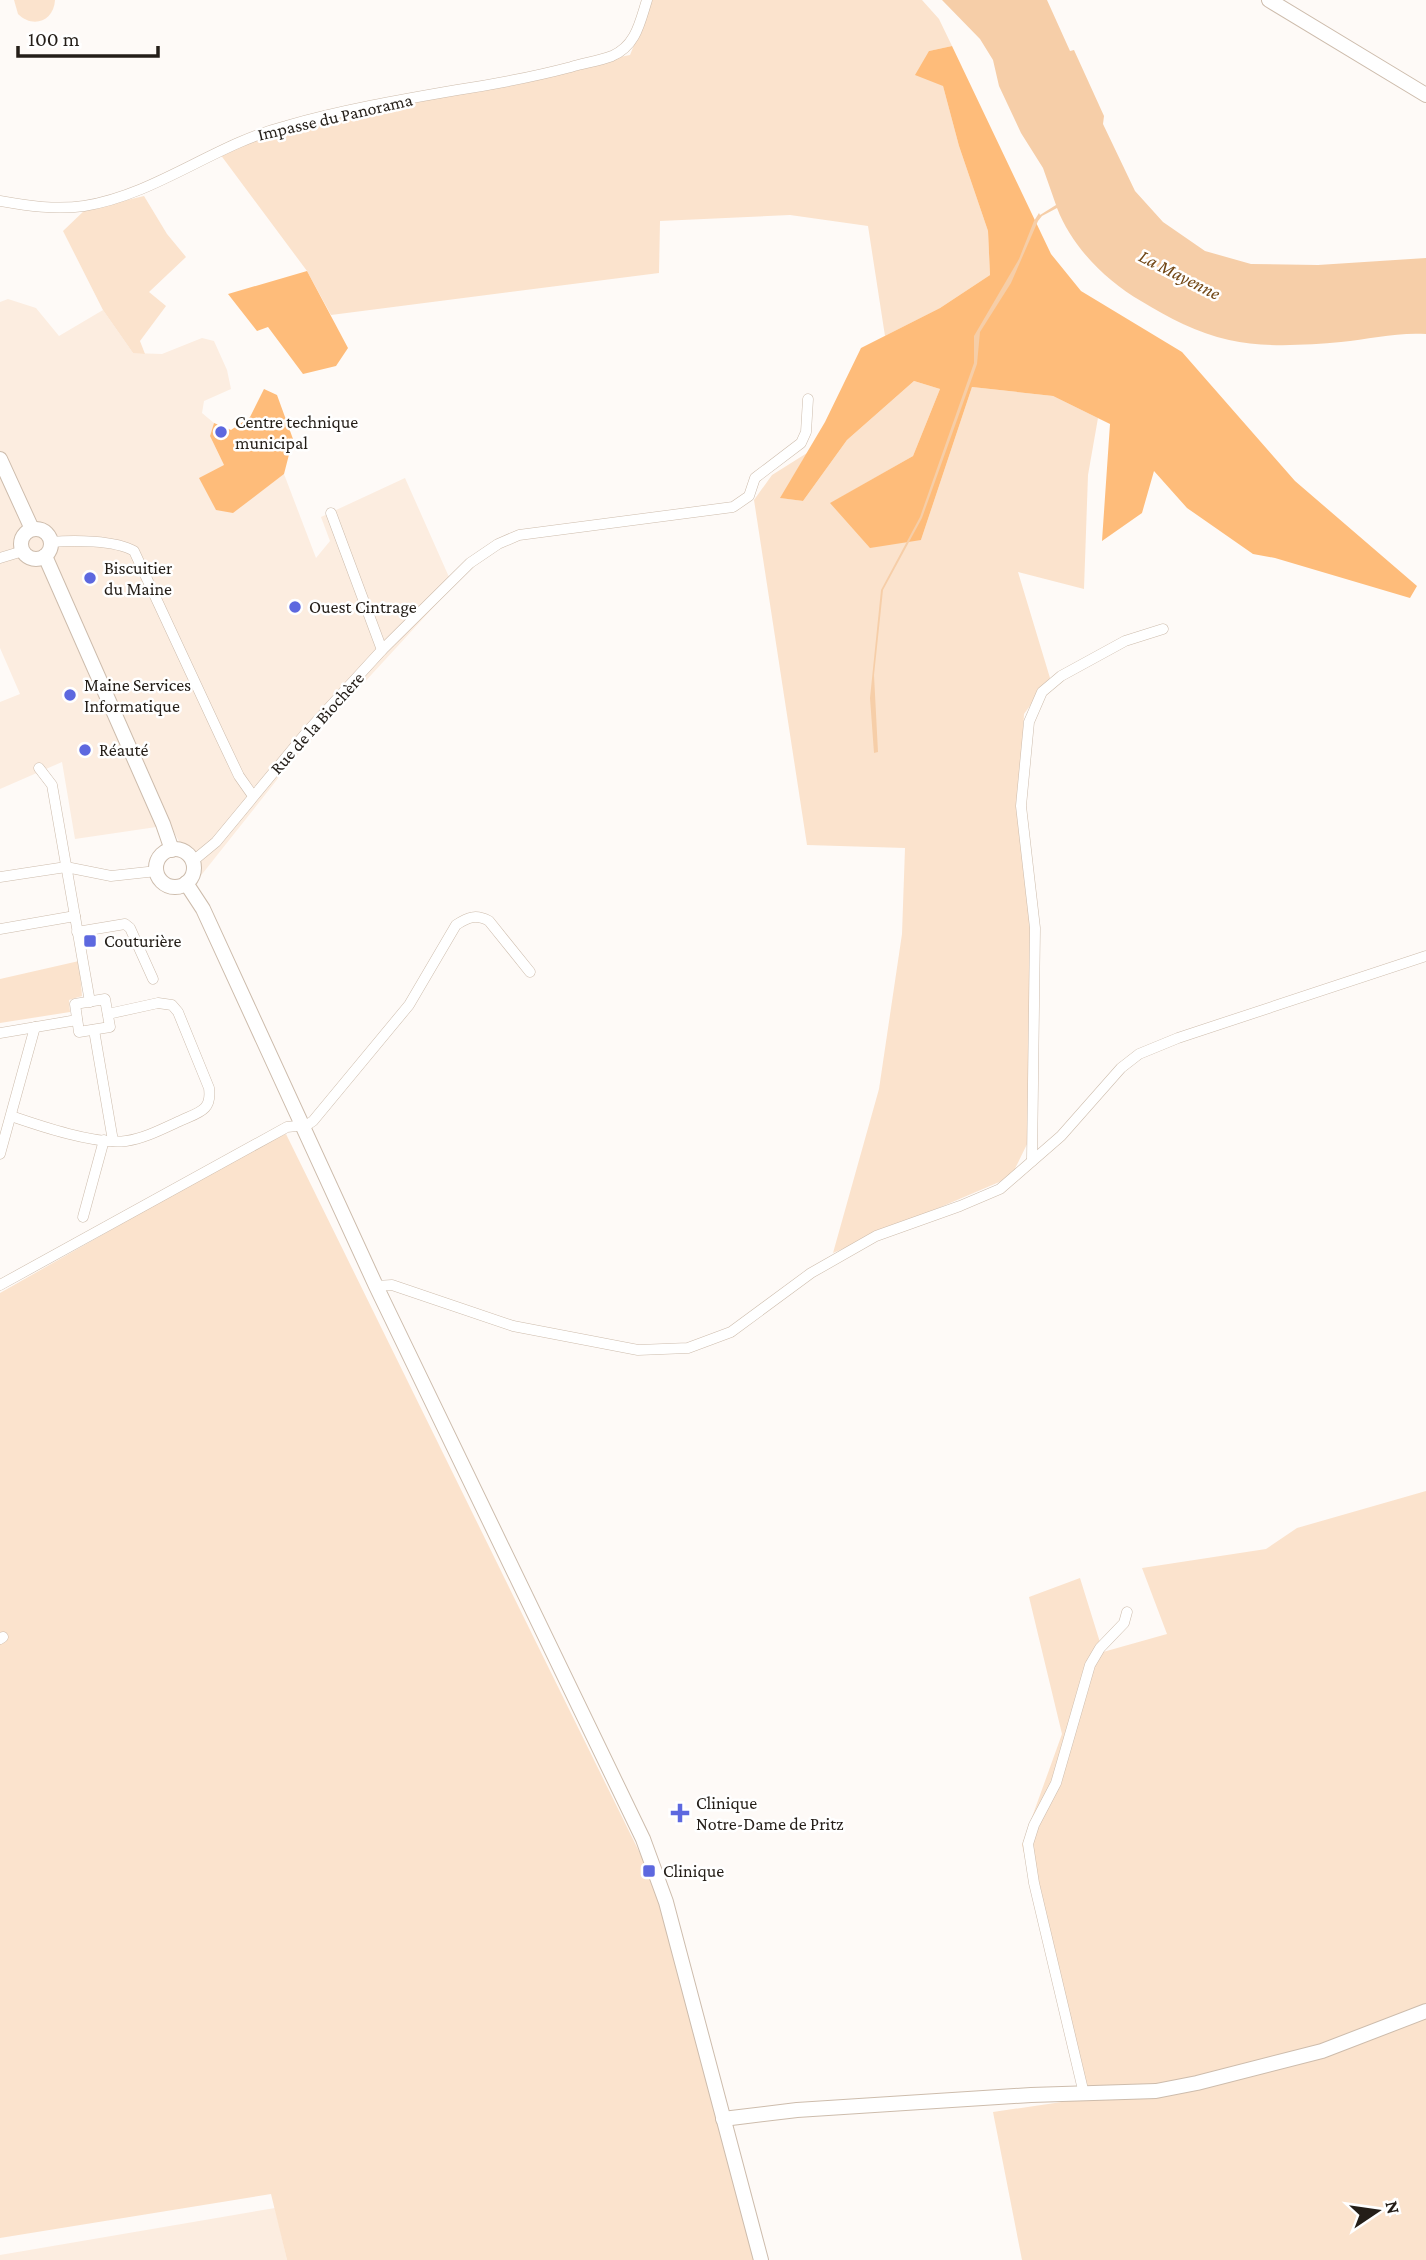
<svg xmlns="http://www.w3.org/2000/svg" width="1426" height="2260" font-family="'Crimson Pro',serif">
  <rect width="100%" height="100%" fill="#fefaf7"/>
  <g fill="#fcede0">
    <path d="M 8,299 L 36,308 L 59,336 L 103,310 L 133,353 L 162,354 L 202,338 L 214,341 L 227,370 L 231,389 L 204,401 L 202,413 L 214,423 L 210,436 L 224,465 L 233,512 L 284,474 L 316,558 L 330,541 L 321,517 L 405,478 L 453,586 L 291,762 L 199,878 L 170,825 L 75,839 L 62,762 L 0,789 L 0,702 L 20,694 L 0,648 L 0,302 Z"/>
    <path d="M 275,2208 L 287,2260 L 0,2260 L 0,2255 Z"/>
  </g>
  <g fill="#fbe3cd">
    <path d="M 14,0 L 55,0 C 54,21 33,29 18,14 Z"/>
    <path d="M 652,0 L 922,0 L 939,19 L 952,46 L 929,51 L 943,86 L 959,146 L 988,231 L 990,275 L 940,308 L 885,336 L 868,226 L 790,215 L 660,221 L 659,273 L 331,315 L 307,271 L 217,150 L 392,102 L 630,55 Z"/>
    <path d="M 144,196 L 167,234 L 186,257 L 149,292 L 166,306 L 140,341 L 145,354 L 133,353 L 103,310 L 63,231 L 85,210 Z"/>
    <path d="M 914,381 L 940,389 L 913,456 L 831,503 L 921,540 L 972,387 L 1053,396 L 1098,418 L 1088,475 L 1084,589 L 1018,572 L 1050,678 L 1024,714 L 1019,804 L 1032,951 L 1029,1140 L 1011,1177 L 833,1253 L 879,1089 L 902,934 L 905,848 L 807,845 L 754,500 L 772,475 L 807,453 L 781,498 L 803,501 L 847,440 Z"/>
    <path d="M 79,961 L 82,996 L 69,1000 L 70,1012 L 0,1023 L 0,979 Z"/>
    <path d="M 286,1134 L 657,1888 L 761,2260 L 287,2260 L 271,2194 L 0,2238 L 0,1293 L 262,1144 Z"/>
    <path d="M 1426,1491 L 1426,2260 L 1022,2260 L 993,2112 L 1082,2099 L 1022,1845 L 1062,1734 L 1029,1597 L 1080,1578 L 1103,1652 L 1167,1634 L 1142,1568 L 1266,1549 L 1297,1528 Z"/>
  </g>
  <g fill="#febc7a">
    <path d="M 952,46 L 1051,254 L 1081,291 L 1182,352 L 1295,481 L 1417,586 L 1410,598 L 1275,558 L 1253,554 L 1187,508 L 1154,471 L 1142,513 L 1102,541 L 1110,424 L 1053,396 L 972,387 L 921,540 L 870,548 L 830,503 L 913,456 L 940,389 L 914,381 L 847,440 L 803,501 L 780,498 L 825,422 L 861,348 L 940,308 L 990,275 L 988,231 L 959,146 L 943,86 L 915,75 L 929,51 Z"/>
    <path d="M 307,271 L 348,348 L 336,366 L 303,374 L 268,327 L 257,331 L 228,294 Z"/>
    <path d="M 264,389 L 277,395 L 293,439 L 284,474 L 233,513 L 216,510 L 199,478 L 224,465 L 210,436 L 214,423 L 231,430 L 250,417 Z"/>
  </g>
  <path fill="#f6cea8" d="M 942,0 L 1047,0 L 1070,51 L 1074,50 L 1104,116 L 1103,124 L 1135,191 L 1163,222 L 1205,251 L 1251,264 L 1318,265 L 1426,258 L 1426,334 C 1398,332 1369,339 1341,342 C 1306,345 1264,348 1229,340 C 1197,333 1169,318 1141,301 C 1106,281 1072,247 1057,208 L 1042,216 L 1038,221 L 1011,283 L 980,332 L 977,364 L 922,518 L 883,590 L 874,675 L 878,752 L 874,753 L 870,698 L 881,590 L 920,517 L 974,363 L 974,336 L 1019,259 L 1034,221 L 1039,213 L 1040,215 L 1056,205 L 1043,168 L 1021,133 L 999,86 L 993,60 L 980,39 Z"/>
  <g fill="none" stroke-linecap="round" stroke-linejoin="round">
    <defs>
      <g id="street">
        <path d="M 0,201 C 28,206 56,210 84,206 C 157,194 215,144 286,126 C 342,110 399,100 457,90 C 496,84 533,77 571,67 C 584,63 599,61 612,56 C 636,46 640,22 647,0"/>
        <path d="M 331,513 L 382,650"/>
        <path d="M 51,542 C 73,540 115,540 134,551 L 220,736 L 239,776 L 253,796"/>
        <path d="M 0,558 L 23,551"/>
        <path d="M 39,768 L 52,785 L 90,1002"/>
        <path d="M 193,861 L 216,842 L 306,733 L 382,650 L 470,563 L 498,544 L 519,535 L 733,507 L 749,496 L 755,478 L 801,443 L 806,432 L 808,399"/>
        <path d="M 0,877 L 66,867 L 111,876 L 157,871"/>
        <path d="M 0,929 L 75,916"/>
        <path d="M 77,932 L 125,924 L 130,928 L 153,979"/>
        <path d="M 105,999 L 110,1027 L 79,1032 L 75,1004 Z"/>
        <path d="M 94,1030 L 113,1141"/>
        <path d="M 0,1033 L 77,1020"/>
        <path d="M 11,1116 C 40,1126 96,1145 126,1141 C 146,1138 164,1128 182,1120 C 200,1112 212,1110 209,1088 L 178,1012 L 172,1005 L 158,1003 L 108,1014"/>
        <path d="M 0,1154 L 35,1027"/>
        <path d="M 1032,1161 L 1035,928 L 1021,806 L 1029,722 L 1042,692 L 1061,676 L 1125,641 L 1163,629"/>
        <path d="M 83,1217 L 104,1140"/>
        <path d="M 0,1285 L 287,1127 L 307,1125 L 313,1121 L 409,1005 L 456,925 C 468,917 476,914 489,921 L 530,972"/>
        <path d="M 376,1286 L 392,1285 L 513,1326 L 638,1350 L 688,1348 L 731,1332 L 811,1273 L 876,1236 L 960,1206 L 1000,1189 L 1061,1136 L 1121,1068 L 1139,1054 L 1178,1038 L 1426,956"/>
        <path d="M 0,1639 L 3,1637"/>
        <path d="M 1084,2094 L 1034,1883 L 1028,1844 L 1034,1825 L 1056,1783 L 1090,1665 L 1100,1648 L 1124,1623 L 1127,1612"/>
      </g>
      <g id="secondary">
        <path d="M 1269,0 L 1426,95"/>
        <path d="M 0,459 L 32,529"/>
        <circle cx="36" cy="544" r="15"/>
        <path d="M 45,556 L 163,824 L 172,850"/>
        <circle cx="175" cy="868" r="19"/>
        <path d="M 186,883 L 203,909 L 376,1286 L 643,1839 L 666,1902 L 761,2260"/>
        <path d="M 723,2119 L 797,2110 L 1031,2095 L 1156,2091 L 1197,2083 L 1322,2051 L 1426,2011"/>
      </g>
    </defs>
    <use href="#street" stroke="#cdbcac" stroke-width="11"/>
    <use href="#secondary" stroke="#cdbcac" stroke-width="16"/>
    <use href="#street" stroke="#fff" stroke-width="10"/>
    <use href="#secondary" stroke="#fff" stroke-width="14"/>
  </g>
  <g fill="#5d68df" stroke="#fff" stroke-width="2.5">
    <circle cx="221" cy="432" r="7"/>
    <circle cx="90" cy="578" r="7"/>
    <circle cx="295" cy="607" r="7"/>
    <circle cx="70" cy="695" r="7"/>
    <circle cx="85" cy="750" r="7"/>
    <rect x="83" y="934" width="14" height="14" rx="3.5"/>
    <path d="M676.5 1802.5h7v7h7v7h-7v7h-7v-7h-7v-7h7z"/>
    <rect x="642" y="1864" width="14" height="14" rx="3.5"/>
  </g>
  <g text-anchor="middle" stroke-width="5" stroke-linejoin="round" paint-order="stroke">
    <g font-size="18" fill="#241e18" stroke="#fff">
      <text transform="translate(335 117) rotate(-13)" y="6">Impasse du Panorama</text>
      <text transform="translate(317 723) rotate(-48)" y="6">Rue de la Biochère</text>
    </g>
    <g font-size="18" fill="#241e18" stroke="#fff" text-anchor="start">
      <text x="235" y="428">Centre technique<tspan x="235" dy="21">municipal</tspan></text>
      <text x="104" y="574">Biscuitier<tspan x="104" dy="21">du Maine</tspan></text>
      <text x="309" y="613">Ouest Cintrage</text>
      <text x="84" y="691">Maine Services<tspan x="84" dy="21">Informatique</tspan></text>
      <text x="99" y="756">Réauté</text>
      <text x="104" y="947">Couturière</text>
      <text x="696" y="1809">Clinique<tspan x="696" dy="21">Notre-Dame de Pritz</tspan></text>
      <text x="663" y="1877">Clinique</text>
    </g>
    <g font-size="19" font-style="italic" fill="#714614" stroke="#fff">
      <text transform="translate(1180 274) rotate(27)" y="7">La Mayenne</text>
    </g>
  </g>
  <g transform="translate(1377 2211) rotate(77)" stroke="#ffffff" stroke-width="5" paint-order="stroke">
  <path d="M0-5L12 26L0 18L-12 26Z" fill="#241e18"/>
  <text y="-10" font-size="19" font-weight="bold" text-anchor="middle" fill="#241e18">N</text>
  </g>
  <path d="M18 46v10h140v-10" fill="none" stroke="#241e18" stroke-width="3.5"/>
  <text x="28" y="46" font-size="21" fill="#241e18" stroke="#ffffff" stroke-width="5" paint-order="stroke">100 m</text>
</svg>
